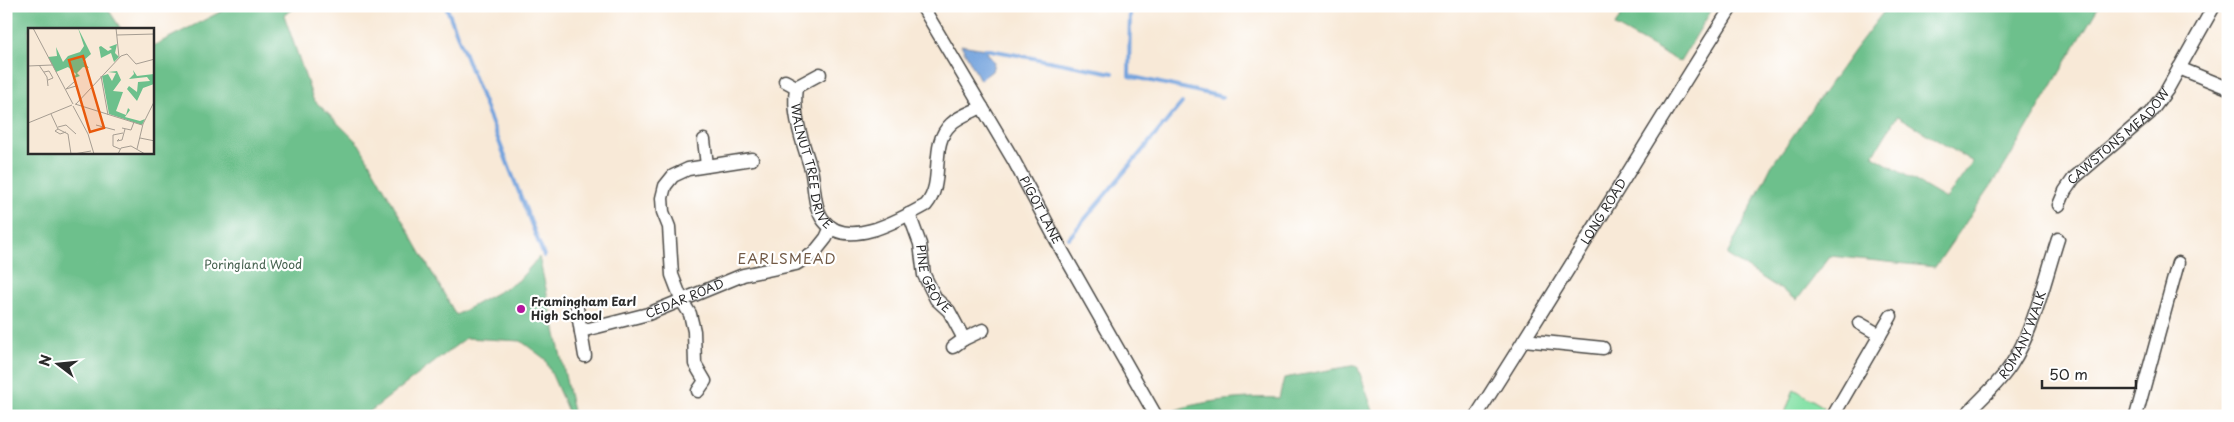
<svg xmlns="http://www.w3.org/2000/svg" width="2234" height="422" font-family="'Playpen Sans',sans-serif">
  <rect width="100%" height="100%" fill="#fff"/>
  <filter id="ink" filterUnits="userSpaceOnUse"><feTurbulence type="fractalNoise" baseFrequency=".02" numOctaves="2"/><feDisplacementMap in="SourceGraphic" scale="10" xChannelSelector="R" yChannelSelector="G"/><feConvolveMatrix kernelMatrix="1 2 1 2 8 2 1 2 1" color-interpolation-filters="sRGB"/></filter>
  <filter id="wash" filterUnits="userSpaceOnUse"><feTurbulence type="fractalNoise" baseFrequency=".0096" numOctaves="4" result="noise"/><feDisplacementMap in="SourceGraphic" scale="20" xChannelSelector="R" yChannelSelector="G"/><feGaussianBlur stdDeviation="1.12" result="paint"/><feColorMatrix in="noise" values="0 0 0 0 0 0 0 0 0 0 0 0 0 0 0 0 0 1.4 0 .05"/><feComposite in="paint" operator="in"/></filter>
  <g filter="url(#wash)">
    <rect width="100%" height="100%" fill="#f8e9d7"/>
    <path fill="#87e2a8" stroke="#59866a" d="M 1794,389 L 1824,407 L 1819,416 L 1784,416 Z"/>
    <g fill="#6dc08c" stroke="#4c765c" fill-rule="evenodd">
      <path d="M 6,6 L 106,6 L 121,29 L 29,29 L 29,152 L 152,152 L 153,46 L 232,6 L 298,6 L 284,15 L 313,99 L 359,144 L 456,315 L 518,281 L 539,257 L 574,416 L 570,416 L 545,359 L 521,341 L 466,338 L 364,416 L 6,416 Z"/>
      <path d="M 1626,6 L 1714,6 L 1680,62 L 1615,26 Z"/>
      <path d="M 1888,6 L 2099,6 L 2004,167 L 1935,267 L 1830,256 L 1797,300 L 1727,255 L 1772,165 L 1854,50 ZM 1897,116 L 1973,162 L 1946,199 L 1873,156 Z"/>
      <path d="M 1357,365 L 1373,411 L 1378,416 L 1166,415 C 1187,401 1253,396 1279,398 L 1284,378 Z"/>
    </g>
    <path fill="#73a3dd" stroke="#4f6784" d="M 961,45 L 985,49 L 994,63 L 992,71 L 980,80 Z"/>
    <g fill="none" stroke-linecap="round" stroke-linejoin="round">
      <g stroke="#73a3dd" stroke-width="4">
        <path d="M 446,6 L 544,256"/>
        <path d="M 1130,6 L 1129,76 L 1223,97"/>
        <path d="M 985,49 L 1113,73"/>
        <path d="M 1069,238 L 1182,103"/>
      </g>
    </g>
  </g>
  <g filter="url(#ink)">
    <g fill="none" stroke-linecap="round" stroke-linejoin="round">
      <defs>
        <g id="minor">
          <path id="s1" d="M 922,6 L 1014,161 L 1061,249 L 1156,416"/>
          <path d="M 2179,68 L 2228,88"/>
          <path id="s2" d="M 785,81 L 796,87 C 792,116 803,143 811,169 C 815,186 813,207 824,221 C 848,251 902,218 926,205 C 946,182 928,145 951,124 C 959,116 972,112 982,107"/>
          <path d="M 796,87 L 820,74"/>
          <path d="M 704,140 L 707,165"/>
          <path id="s3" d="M 2059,205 L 2065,191 L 2074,178 L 2150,113 L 2167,90 L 2214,6"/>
          <path id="s4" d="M 909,214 L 920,244 L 924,275 L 936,299 L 949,311 L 964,339 L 983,330"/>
          <path d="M 577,308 L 585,356"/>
          <path d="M 1859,323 L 1880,335"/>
          <path id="s5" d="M 581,331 L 648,314 L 743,275 L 796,264 L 814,253 L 826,238 L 831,227"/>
          <path d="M 1524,340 L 1603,348"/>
          <path d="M 953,347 L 964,339"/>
          <path d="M 698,391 L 705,381 L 695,364 L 694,331 L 690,314 L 682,301 L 672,275 L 669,227 L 663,212 L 662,198 L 665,186 L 673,176 L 688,169 L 752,159"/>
          <path id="s6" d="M 1476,416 C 1563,280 1646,142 1732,6"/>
          <path d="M 1833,416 L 1891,316"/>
          <path id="s7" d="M 1965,416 C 1980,399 1999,384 2011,365 C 2034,330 2045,279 2058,239"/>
          <path d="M 2136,416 L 2178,263"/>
        </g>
      </defs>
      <use href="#minor" stroke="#4a4845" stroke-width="15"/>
      <use href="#minor" stroke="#fff" stroke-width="12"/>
    </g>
  </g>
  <circle fill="#b5179e" stroke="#fff" stroke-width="2" cx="521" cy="309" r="5"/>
  <g text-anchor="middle" stroke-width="4.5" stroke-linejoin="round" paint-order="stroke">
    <g font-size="12" fill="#2b2b2b" stroke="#fff">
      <text dy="4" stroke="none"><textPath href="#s3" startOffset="92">CAWSTONS MEADOW</textPath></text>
      <text dy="4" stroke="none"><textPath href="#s2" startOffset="94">WALNUT TREE DRIVE</textPath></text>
      <text dy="4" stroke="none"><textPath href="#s1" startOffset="236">PIGOT LANE</textPath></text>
      <text dy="4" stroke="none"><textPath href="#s6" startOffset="241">LONG ROAD</textPath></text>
      <text dy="4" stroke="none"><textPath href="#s4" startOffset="70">PINE GROVE</textPath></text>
      <text dy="4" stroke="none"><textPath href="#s5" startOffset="109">CEDAR ROAD</textPath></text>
      <text dy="4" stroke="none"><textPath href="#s7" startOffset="101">ROMANY WALK</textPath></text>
    </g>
    <g font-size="12" fill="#476250" stroke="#fff">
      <text x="253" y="269">Poringland Wood</text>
    </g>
    <g font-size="12" font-weight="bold" fill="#2b2b2b" stroke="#fff" text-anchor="start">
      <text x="531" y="306">Framingham Earl<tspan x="531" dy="14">High School</tspan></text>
    </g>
    <g font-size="14" letter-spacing="1" fill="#725a46" stroke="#fff">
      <text x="787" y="264">EARLSMEAD</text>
    </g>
  </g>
  <g transform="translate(28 28)">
    <rect width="126" height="126" fill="#f8e9d7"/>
    <path d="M 50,0 L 63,26 L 55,33 L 61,40 L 55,39 L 49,45 L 52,48 L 46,50 L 48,46 L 40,39 L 28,44 L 20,29 L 29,28 L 28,19 L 35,34 L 40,28 L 52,24 L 56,18 ZM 89,16 L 87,25 L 91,29 L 86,34 L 83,25 L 73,30 L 71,19 L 73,18 L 80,23 L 84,21 L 81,19 ZM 105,42 L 109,48 L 126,46 L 126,56 L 115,60 L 109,73 L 99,61 L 101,58 L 109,64 L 110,54 L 122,53 L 119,49 L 101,51 L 106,46 ZM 89,43 L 93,52 L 85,63 L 95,64 L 88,83 L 98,87 L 100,80 L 102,82 L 97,89 L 112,93 L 117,91 L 114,97 L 81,86 L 74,48 L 80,46 L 84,53 L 88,45 L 80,44 Z" fill="#6dc08c"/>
    <path fill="none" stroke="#a69d92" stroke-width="1" d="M 5,0 L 45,76M 88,0 L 91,29M 89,7 L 127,6M 11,37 L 19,49 L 20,58M 0,38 L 24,37M 16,44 L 21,43 L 25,50 L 20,52M 73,48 L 80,87M 46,54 L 38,61 L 48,58M 47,76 L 114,97M 48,76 L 93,28 L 99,26 L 108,36 L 127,31M 45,78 L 60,106 L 66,126M 23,86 L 30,101 L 40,106 L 43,126M 0,95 L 44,77M 68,97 L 87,102M 30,99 L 38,97 L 48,106M 94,100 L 103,102 L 106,94M 30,101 L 27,103 L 32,106 L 38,104M 112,110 L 127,113M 91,111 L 89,113 L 94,112 L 97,101M 92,121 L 85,118 L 85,107 L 95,105M 109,121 L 115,96 L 127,72M 46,126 L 63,123M 90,126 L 93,120 L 103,118 L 117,126"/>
    <path fill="#e8590c" fill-opacity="0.15" stroke="#e8590c" stroke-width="2.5" d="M 55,28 L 76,100 L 62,104 L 41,32 Z"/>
    <rect width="126" height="126" fill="none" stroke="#2b2b2b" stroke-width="2.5"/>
  </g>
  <rect width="2234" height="422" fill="none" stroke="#fff" stroke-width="25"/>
  <g transform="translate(58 364) rotate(286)" stroke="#ffffff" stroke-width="4" paint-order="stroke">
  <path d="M0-4L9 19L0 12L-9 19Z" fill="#2b2b2b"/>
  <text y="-8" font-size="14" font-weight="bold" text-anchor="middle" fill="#2b2b2b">N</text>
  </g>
  <path d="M2042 380v8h94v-8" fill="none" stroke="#2b2b2b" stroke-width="2.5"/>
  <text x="2049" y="380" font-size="15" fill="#2b2b2b" stroke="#ffffff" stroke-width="4" paint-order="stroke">50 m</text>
</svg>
